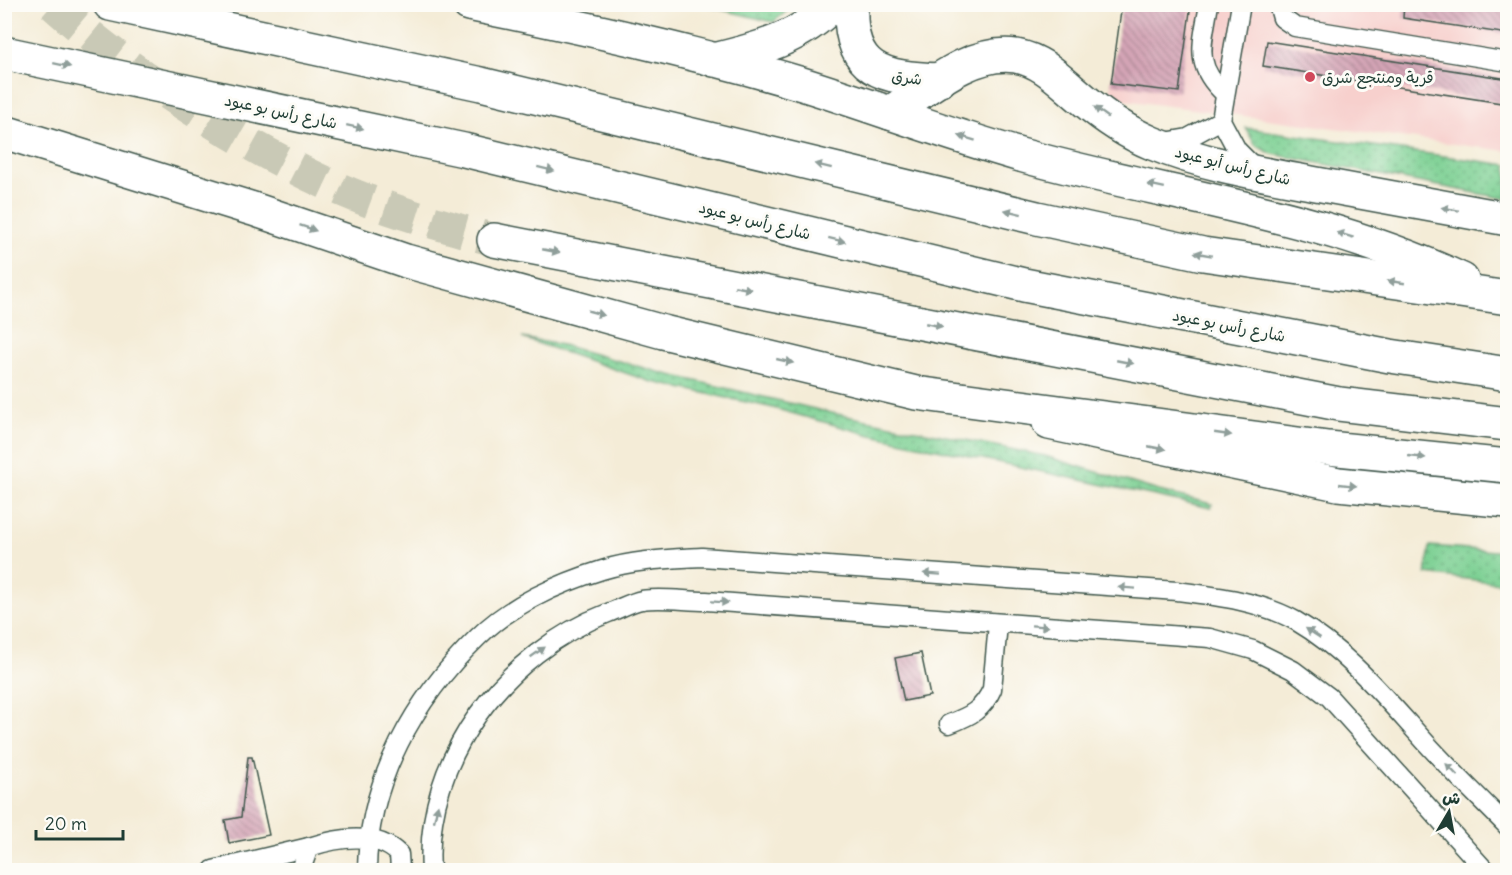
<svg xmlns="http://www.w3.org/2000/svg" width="1512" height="875" font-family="Delius,'Playpen Sans Arabic',sans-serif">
  <defs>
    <pattern id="green-dots" width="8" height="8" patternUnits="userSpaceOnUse" patternTransform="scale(1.5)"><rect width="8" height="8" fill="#7cd093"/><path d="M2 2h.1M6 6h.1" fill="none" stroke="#65aa79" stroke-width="1.8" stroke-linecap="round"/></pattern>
    <pattern id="building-back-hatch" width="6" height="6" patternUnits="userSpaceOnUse" patternTransform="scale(1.5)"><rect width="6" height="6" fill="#d4a4b6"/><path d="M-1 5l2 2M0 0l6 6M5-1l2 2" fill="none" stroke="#ab8795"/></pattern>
  </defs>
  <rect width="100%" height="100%" fill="#fdfcf7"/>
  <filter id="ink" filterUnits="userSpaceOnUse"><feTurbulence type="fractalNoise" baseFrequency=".0167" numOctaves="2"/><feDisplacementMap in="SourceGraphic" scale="12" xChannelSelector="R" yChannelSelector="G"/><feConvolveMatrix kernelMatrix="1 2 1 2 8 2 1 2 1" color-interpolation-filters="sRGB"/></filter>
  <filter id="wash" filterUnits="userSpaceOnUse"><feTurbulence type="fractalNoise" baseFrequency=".008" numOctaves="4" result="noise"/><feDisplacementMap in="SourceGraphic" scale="24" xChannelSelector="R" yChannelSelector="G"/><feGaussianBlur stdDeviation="1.35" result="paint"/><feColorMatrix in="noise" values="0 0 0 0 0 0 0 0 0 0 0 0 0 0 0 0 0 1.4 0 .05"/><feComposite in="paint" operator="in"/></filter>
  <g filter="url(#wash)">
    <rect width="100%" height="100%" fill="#f4ecd7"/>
    <path fill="#f7d0cd" d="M 1122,5 L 1507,5 L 1507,151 L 1109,98 Z"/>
    <g fill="url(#green-dots)" stroke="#4e8664" stroke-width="1.5">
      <path d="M 702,5 L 795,5 L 773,22 Z"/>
      <path d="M 1246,128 L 1507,165 L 1507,199 L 1272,154 L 1255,145 Z"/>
      <path d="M 522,338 L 562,345 L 662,373 L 832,413 L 1045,456 L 1159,491 L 1212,504 L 1211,508 L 871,435 L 769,407 L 652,382 Z"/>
      <path d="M 1430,546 L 1507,552 L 1507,584 L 1426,574 Z"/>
    </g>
    <g id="blocks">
      <g fill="url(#building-back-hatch)">
        <path d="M 1122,4 L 1191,4 L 1179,92 L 1111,84 Z"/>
        <path d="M 1404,4 L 1508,4 L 1508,34 L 1403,18 Z"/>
        <path d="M 1267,41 L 1508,79 L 1508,104 L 1263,66 Z"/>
        <path d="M 921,653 L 930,696 L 904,701 L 895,658 Z"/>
        <path d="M 248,757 L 252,757 L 269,835 L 229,843 L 225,820 L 241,817 Z"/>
      </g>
    </g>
  </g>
  <g filter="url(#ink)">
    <use href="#blocks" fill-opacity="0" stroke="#3f574c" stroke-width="1.5"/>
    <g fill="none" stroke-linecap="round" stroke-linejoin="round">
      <path stroke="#c9c9b6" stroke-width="33" stroke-dasharray="33 16" stroke-linecap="butt" d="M 53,4 C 135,77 231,139 330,185 C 382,209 439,224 494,240"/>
      <defs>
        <g id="service">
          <path d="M 1209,4 C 1203,43 1192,65 1225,94"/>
          <path d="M 1241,4 L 1221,120 L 1237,150 L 1256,169"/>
          <path d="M 1278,4 L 1282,18 L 1295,27 L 1508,62"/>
          <path d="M 1165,142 L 1188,138 L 1221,120"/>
          <path d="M 949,724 C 970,716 983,710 992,689 L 998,624"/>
          <path d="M 213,870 L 309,847"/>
          <path d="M 301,870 L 309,847 C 337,838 376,831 399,854 L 400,870"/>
          <path d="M 367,870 C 368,781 414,699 478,637 C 510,605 560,583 602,570 C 634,560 668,559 702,557 L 1177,591 C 1217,596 1260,601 1296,621 C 1344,649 1382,694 1419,735 C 1447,767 1478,796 1508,827"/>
          <path d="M 431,870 C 423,758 506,652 608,613 C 619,609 631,602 642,600 C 662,597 686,601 706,601 L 1210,638 L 1253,650 L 1293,670 L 1329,697 L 1485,870"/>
        </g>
        <g id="minor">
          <path d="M 851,4 C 848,72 883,78 940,80"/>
          <path d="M 714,60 C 759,49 800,39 833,4"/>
        </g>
        <g id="tertiary">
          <path d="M 890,113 C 926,90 970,49 1016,56 C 1044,61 1062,82 1083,99 C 1103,116 1128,133 1152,143 C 1203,164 1257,173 1311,183 C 1376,195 1442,207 1508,219"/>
          <path d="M 1049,423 L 1338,484 L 1508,501"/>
        </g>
        <g id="motorway">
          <path d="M 110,4 L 481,84 L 1037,218 L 1203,254 L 1508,298"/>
          <path d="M 469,4 C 581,27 692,51 802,84 C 876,107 949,135 1024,156 C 1170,196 1323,214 1462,280"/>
          <path d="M 4,53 L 464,150 L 1024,285 L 1390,356 L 1508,374"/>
          <path d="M 4,132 L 253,209 L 406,261 L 663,332 L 916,393 L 1328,448 L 1508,466"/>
          <path d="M 494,240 L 1339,404 L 1508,424"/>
        </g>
      </defs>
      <use href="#service" stroke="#3f574c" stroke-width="21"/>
      <use href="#minor" stroke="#3f574c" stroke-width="36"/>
      <use href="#tertiary" stroke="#3f574c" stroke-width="36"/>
      <use href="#motorway" stroke="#3f574c" stroke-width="36"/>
      <use href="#service" stroke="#fff" stroke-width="18"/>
      <use href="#minor" stroke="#fff" stroke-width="33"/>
      <use href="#tertiary" stroke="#fff" stroke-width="33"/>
      <use href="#motorway" stroke="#fff" stroke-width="33"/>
    </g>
    <defs><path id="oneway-solid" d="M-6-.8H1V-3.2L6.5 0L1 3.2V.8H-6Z" transform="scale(1.5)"/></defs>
    <g fill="#8f9e9a">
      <use href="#oneway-solid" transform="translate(62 65) rotate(12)"/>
      <use href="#oneway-solid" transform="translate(1101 112) rotate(-144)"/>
      <use href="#oneway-solid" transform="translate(355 127) rotate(12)"/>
      <use href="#oneway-solid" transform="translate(967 138) rotate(-163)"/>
      <use href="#oneway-solid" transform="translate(823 166) rotate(-166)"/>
      <use href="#oneway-solid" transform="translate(546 169) rotate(14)"/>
      <use href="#oneway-solid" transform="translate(1156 186) rotate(-168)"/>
      <use href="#oneway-solid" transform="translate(1450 209) rotate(-170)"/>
      <use href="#oneway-solid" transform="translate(1013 212) rotate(-166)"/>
      <use href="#oneway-solid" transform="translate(308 228) rotate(19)"/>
      <use href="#oneway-solid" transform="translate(1345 235) rotate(-163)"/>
      <use href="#oneway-solid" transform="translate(837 240) rotate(14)"/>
      <use href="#oneway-solid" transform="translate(551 251) rotate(11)"/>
      <use href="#oneway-solid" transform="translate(1203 254) rotate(-170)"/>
      <use href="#oneway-solid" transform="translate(1396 282) rotate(-172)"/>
      <use href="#oneway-solid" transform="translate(743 288) rotate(11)"/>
      <use href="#oneway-solid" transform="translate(596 313) rotate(16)"/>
      <use href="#oneway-solid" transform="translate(934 325) rotate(11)"/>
      <use href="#oneway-solid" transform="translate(785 361) rotate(13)"/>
      <use href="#oneway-solid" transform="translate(1125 362) rotate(11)"/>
      <use href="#oneway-solid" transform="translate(1223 434) rotate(8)"/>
      <use href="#oneway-solid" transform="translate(1157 448) rotate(11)"/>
      <use href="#oneway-solid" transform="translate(1417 457) rotate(6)"/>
      <use href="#oneway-solid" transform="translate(1348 485) rotate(6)"/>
      <use href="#oneway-solid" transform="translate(932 574) rotate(-176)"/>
      <use href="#oneway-solid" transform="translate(1127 588) rotate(-176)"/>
      <use href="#oneway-solid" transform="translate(720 602) rotate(4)"/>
      <use href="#oneway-solid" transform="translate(1040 626) rotate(4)"/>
      <use href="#oneway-solid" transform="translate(1313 633) rotate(-147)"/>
      <use href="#oneway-solid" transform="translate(538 652) rotate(-35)"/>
      <use href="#oneway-solid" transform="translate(1452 770) rotate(-134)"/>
      <use href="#oneway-solid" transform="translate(436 813) rotate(-77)"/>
    </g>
  </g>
  <circle fill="#d1495b" stroke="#fdfcf7" stroke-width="2" cx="1310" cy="77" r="6"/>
  <g text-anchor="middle" stroke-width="6" stroke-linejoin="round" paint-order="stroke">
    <g font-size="16" fill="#1f3d34" stroke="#fdfcf7">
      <text transform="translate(907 77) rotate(8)" y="6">شرق</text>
      <text transform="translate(281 111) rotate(12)" y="6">شارع رأس بو عبود</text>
      <text transform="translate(1233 165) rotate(14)" y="6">شارع رأس أبو عبود</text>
      <text transform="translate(755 220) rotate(14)" y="6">شارع رأس بو عبود</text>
      <text transform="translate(1229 325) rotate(11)" y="6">شارع رأس بو عبود</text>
    </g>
    <g font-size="16" fill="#1f3d34" stroke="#fdfcf7" text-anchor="start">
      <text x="1322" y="83">قرية ومنتجع شرق</text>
    </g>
  </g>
  <rect width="1512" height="875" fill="none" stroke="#fdfcf7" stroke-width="24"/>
  <g transform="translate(1449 812) rotate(10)" stroke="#fdfcf7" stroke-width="4.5" paint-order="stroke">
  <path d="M0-4.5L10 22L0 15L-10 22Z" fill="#1f3d34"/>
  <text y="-9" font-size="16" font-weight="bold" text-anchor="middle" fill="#1f3d34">ش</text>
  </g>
  <path d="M36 830v9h87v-9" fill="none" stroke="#1f3d34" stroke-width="3"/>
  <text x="45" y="830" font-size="18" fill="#1f3d34" stroke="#fdfcf7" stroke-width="4.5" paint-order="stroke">20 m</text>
</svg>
